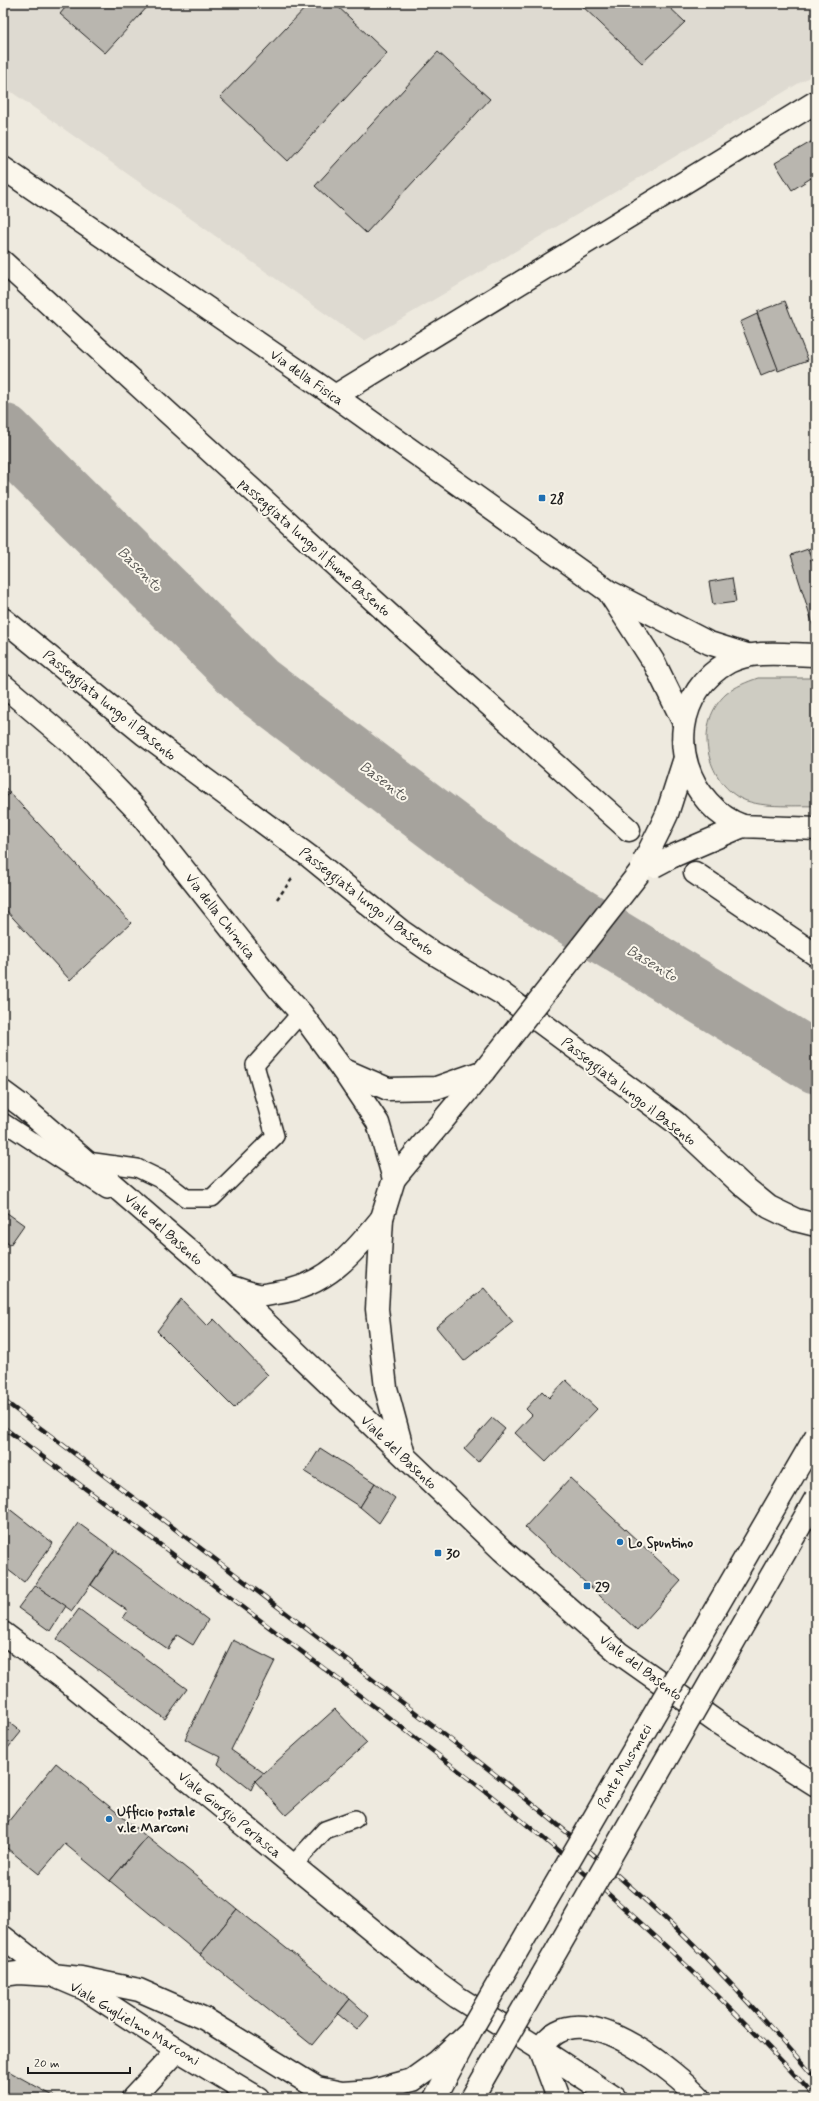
<svg xmlns="http://www.w3.org/2000/svg" width="819" height="2101" font-family="Mynerve,sans-serif">
  <rect width="100%" height="100%" fill="#eeeadf"/>
  <filter id="ink" filterUnits="userSpaceOnUse"><feTurbulence type="fractalNoise" baseFrequency=".025" numOctaves="2"/><feDisplacementMap in="SourceGraphic" scale="8" xChannelSelector="R" yChannelSelector="G"/><feConvolveMatrix kernelMatrix="1 2 1 2 8 2 1 2 1" color-interpolation-filters="sRGB"/></filter>
  <g filter="url(#ink)">
    <path fill="#dedad1" d="M 3,3 L 816,3 L 816,73 L 364,341 L 3,86 Z"/>
    <path fill="#ceccc2" stroke="#75746f" d="M 758,678 L 816,678 L 816,806 C 793,805 758,809 738,797 C 704,776 695,722 726,694 C 736,686 747,682 758,678 Z"/>
    <g fill="none" stroke-linecap="round" stroke-linejoin="round">
      <path stroke="#a6a39d" stroke-width="61" d="M 3,434 L 255,684 L 509,876 L 816,1063"/>
    </g>
    <g fill="#b9b6af" stroke="#1c1c1c">
      <path d="M 69,3 L 151,3 L 105,53 L 60,14 Z"/>
      <path d="M 310,3 L 334,3 L 387,53 L 288,161 L 220,97 Z"/>
      <path d="M 579,3 L 665,3 L 685,22 L 642,63 Z"/>
      <path d="M 438,52 L 490,99 L 366,233 L 315,186 Z"/>
      <path d="M 816,139 L 816,175 L 792,190 L 775,163 Z"/>
      <path d="M 785,301 L 808,360 L 778,371 L 757,312 Z"/>
      <path d="M 757,314 L 778,369 L 761,376 L 740,322 Z"/>
      <path d="M 816,546 L 816,565 L 812,567 L 808,549 Z"/>
      <path d="M 808,549 L 816,577 L 816,624 L 813,625 L 791,555 Z"/>
      <path d="M 816,565 L 816,577 L 812,567 Z"/>
      <path d="M 732,578 L 736,602 L 713,605 L 709,582 Z"/>
      <path d="M 3,785 L 10,793 L 3,800 Z"/>
      <path d="M 10,793 L 131,923 L 70,980 L 3,907 L 3,800 Z"/>
      <path d="M 3,1210 L 24,1225 L 10,1245 L 3,1240 Z"/>
      <path d="M 484,1288 L 513,1322 L 464,1361 L 436,1327 Z"/>
      <path d="M 181,1299 L 207,1326 L 214,1319 L 268,1375 L 234,1408 L 157,1331 Z"/>
      <path d="M 566,1380 L 597,1409 L 546,1462 L 515,1433 L 532,1415 L 526,1409 L 542,1391 L 549,1398 Z"/>
      <path d="M 492,1418 L 505,1429 L 478,1462 L 464,1449 Z"/>
      <path d="M 320,1448 L 375,1483 L 360,1507 L 305,1472 Z"/>
      <path d="M 570,1478 L 681,1581 L 637,1630 L 525,1527 Z"/>
      <path d="M 375,1483 L 395,1498 L 379,1523 L 360,1507 Z"/>
      <path d="M 3,1504 L 53,1543 L 24,1582 L 3,1566 Z"/>
      <path d="M 78,1523 L 115,1550 L 72,1611 L 35,1585 Z"/>
      <path d="M 115,1550 L 208,1620 L 193,1645 L 177,1635 L 168,1649 L 123,1618 L 128,1611 L 91,1585 Z"/>
      <path d="M 35,1585 L 66,1606 L 50,1631 L 18,1608 Z"/>
      <path d="M 79,1609 L 187,1689 L 165,1719 L 57,1639 Z"/>
      <path d="M 233,1640 L 275,1661 L 231,1750 L 264,1773 L 255,1781 L 251,1790 L 218,1764 L 221,1757 L 185,1739 Z"/>
      <path d="M 335,1709 L 367,1743 L 286,1815 L 255,1781 Z"/>
      <path d="M 3,1718 L 21,1732 L 3,1754 Z"/>
      <path d="M 56,1763 L 147,1837 L 110,1881 L 65,1844 L 39,1874 L 3,1845 L 3,1828 Z"/>
      <path d="M 147,1837 L 237,1909 L 200,1955 L 110,1881 Z"/>
      <path d="M 237,1909 L 350,1999 L 312,2045 L 200,1955 Z"/>
      <path d="M 350,1999 L 369,2016 L 357,2030 L 338,2014 Z"/>
      <path d="M 3,2068 L 57,2098 L 3,2098 Z"/>
    </g>
    <g fill="none" stroke-linecap="round" stroke-linejoin="round">
      <defs>
        <g id="service">
          <path d="M 3,1122 L 107,1190"/>
          <path d="M 87,1161 L 137,1168 L 164,1181 L 186,1198 L 212,1198 L 275,1136 L 255,1065 L 301,1013"/>
          <path d="M 293,1865 L 325,1830 L 355,1819"/>
        </g>
        <g id="pedestrian">
          <path d="M 3,262 L 417,640 L 629,830"/>
          <path d="M 3,619 L 145,735 L 310,857 L 401,931 L 430,951 L 501,993 L 675,1122 L 742,1185 L 769,1207 L 796,1220 L 816,1225"/>
          <path d="M 695,873 L 816,955"/>
        </g>
        <g id="minor">
          <path d="M 3,1633 L 66,1680 L 431,1978 L 457,1997 L 540,2049"/>
          <path d="M 3,1937 L 52,1975"/>
          <path d="M 133,2098 L 178,2050"/>
        </g>
        <g id="tertiary">
          <path d="M 3,168 L 335,396 L 608,591 L 709,643 L 747,655"/>
          <path d="M 335,396 L 816,102"/>
          <path d="M 610,594 L 655,664 L 684,723"/>
          <path d="M 816,655 C 789,655 754,649 729,662 C 676,691 669,759 708,802 C 717,812 730,822 743,826 C 750,827 758,826 764,827 C 782,828 799,828 816,829"/>
          <path d="M 660,829 L 667,814 L 684,761"/>
          <path d="M 673,856 L 743,826"/>
          <path d="M 342,1069 L 388,1089 L 436,1088 L 484,1071"/>
          <path d="M 394,1179 L 484,1071"/>
          <path d="M 3,1975 L 18,1973 L 52,1975 L 85,1989 L 178,2050 L 258,2098"/>
          <path d="M 52,1975 L 81,1978 L 139,1990 L 205,2019 L 317,2088 L 342,2093 L 372,2091 L 412,2080 L 437,2062 L 467,2034"/>
          <path d="M 540,2049 C 545,2042 549,2036 557,2032 C 598,2009 673,2070 700,2098"/>
          <path d="M 540,2049 L 615,2098"/>
          <path d="M 540,2049 L 558,2098"/>
        </g>
        <path id="secondary" d="M 435,2098 L 471,2030"/>
        <g id="primary">
          <path d="M 3,685 L 76,747 L 136,809 L 278,988 L 301,1013 L 342,1069 L 378,1123 L 394,1179 L 382,1218 L 377,1309 L 386,1388 L 404,1455"/>
          <path d="M 3,1092 L 22,1106 L 200,1260 L 502,1550 L 619,1653 L 718,1723 L 816,1785"/>
          <path d="M 228,1286 C 238,1289 248,1293 258,1295 C 264,1296 271,1294 276,1293 C 325,1287 353,1254 382,1218"/>
        </g>
      </defs>
      <use href="#service" stroke="#1c1c1c" stroke-width="20"/>
      <use href="#pedestrian" stroke="#1c1c1c" stroke-width="25"/>
      <use href="#minor" stroke="#1c1c1c" stroke-width="25"/>
      <use href="#tertiary" stroke="#1c1c1c" stroke-width="25"/>
      <use href="#secondary" stroke="#1c1c1c" stroke-width="25"/>
      <use href="#primary" stroke="#1c1c1c" stroke-width="25"/>
      <path stroke="#1c1c1c" stroke-width="2.5" stroke-dasharray="4 3" stroke-linecap="butt" d="M 277,899 L 292,879"/>
      <use href="#service" stroke="#fbf7ec" stroke-width="17"/>
      <use href="#pedestrian" stroke="#fbf7ec" stroke-width="22"/>
      <use href="#minor" stroke="#fbf7ec" stroke-width="22"/>
      <use href="#tertiary" stroke="#fbf7ec" stroke-width="22"/>
      <use href="#secondary" stroke="#fbf7ec" stroke-width="22"/>
      <use href="#primary" stroke="#fbf7ec" stroke-width="22"/>
      <defs>
        <g id="rail">
          <path d="M 3,1400 C 127,1493 251,1585 373,1680 C 479,1761 585,1842 682,1934 C 729,1980 773,2029 816,2079"/>
          <path d="M 3,1427 C 123,1517 244,1607 363,1698 C 405,1730 448,1762 490,1795 C 606,1887 716,1988 816,2098"/>
        </g>
      </defs>
      <use href="#rail" stroke="#1c1c1c" stroke-width="4.5"/>
      <use href="#rail" stroke="#fbf7ec" stroke-width="3" stroke-dasharray="9" stroke-linecap="butt"/>
      <defs>
        <g id="tertiary-bridge">
          <path d="M 644,861 L 660,829"/>
          <path d="M 654,866 L 673,856"/>
          <path d="M 484,1071 L 639,873"/>
        </g>
        <g id="secondary-bridge">
          <path d="M 471,2030 L 816,1436"/>
          <path d="M 472,2098 L 816,1498"/>
        </g>
      </defs>
      <use href="#tertiary-bridge" stroke="#1c1c1c" stroke-width="25" stroke-linecap="butt"/>
      <use href="#secondary-bridge" stroke="#1c1c1c" stroke-width="25" stroke-linecap="butt"/>
      <use href="#tertiary-bridge" stroke="#fbf7ec" stroke-width="22"/>
      <use href="#secondary-bridge" stroke="#fbf7ec" stroke-width="22"/>
    </g>
  </g>
  <g fill="#1f6fb2" stroke="#fbf7ec" stroke-width="1.5">
    <rect x="538" y="494" width="8" height="8" rx="2"/>
    <circle cx="620" cy="1542" r="4"/>
    <rect x="434" y="1549" width="8" height="8" rx="2"/>
    <rect x="583" y="1582" width="8" height="8" rx="2"/>
    <circle cx="109" cy="1819" r="4"/>
  </g>
  <g text-anchor="middle" stroke-width="4" stroke-linejoin="round" paint-order="stroke">
    <g font-size="14" fill="#1c1c1c" stroke="#fbf7ec">
      <text transform="translate(307 377) rotate(35)" y="5">Via della Fisica</text>
      <text transform="translate(315 547) rotate(42)" y="5">passeggiata lungo il fiume Basento</text>
      <text transform="translate(110 705) rotate(39)" y="5">Passeggiata lungo il Basento</text>
      <text transform="translate(367 901) rotate(38)" y="5">Passeggiata lungo il Basento</text>
      <text transform="translate(221 916) rotate(52)" y="5">Via della Chimica</text>
      <text transform="translate(629 1091) rotate(38)" y="5">Passeggiata lungo il Basento</text>
      <text transform="translate(164 1229) rotate(42)" y="5">Viale del Basento</text>
      <text transform="translate(399 1452) rotate(44)" y="5">Viale del Basento</text>
      <text transform="translate(641 1667) rotate(37)" y="5">Viale del Basento</text>
      <text transform="translate(624 1766) rotate(-60)" y="5">Ponte Musmeci</text>
      <text transform="translate(230 1814) rotate(39)" y="5">Viale Giorgio Perlasca</text>
      <text transform="translate(135 2023) rotate(31)" y="5">Viale Guglielmo Marconi</text>
    </g>
    <g font-size="14" font-weight="bold" fill="#1c1c1c" stroke="#fbf7ec" text-anchor="start">
      <text x="550" y="503">28</text>
      <text x="628" y="1547">Lo Spuntino</text>
      <text x="446" y="1558">30</text>
      <text x="595" y="1591">29</text>
      <text x="117" y="1816">Ufficio postale<tspan x="117" dy="16">v.le Marconi</tspan></text>
    </g>
    <g font-size="15" font-style="italic" fill="#5a5956" stroke="#fbf7ec">
      <text transform="translate(140 569) rotate(45)" y="5">Basento</text>
      <text transform="translate(384 781) rotate(37)" y="5">Basento</text>
      <text transform="translate(652 963) rotate(31)" y="5">Basento</text>
    </g>
  </g>
  <rect width="819" height="2101" fill="none" stroke="#fbf7ec" stroke-width="16"/>
  <rect x="8" y="8" width="803" height="2085" fill="none" stroke="#1c1c1c" stroke-width="1.5" filter="url(#ink)"/>
  <path d="M28 2067v6h102v-6" fill="none" stroke="#1c1c1c" stroke-width="2"/>
  <text x="34" y="2067" font-size="12" fill="#1c1c1c" stroke="#fbf7ec" stroke-width="3" paint-order="stroke">20 m</text>
</svg>
